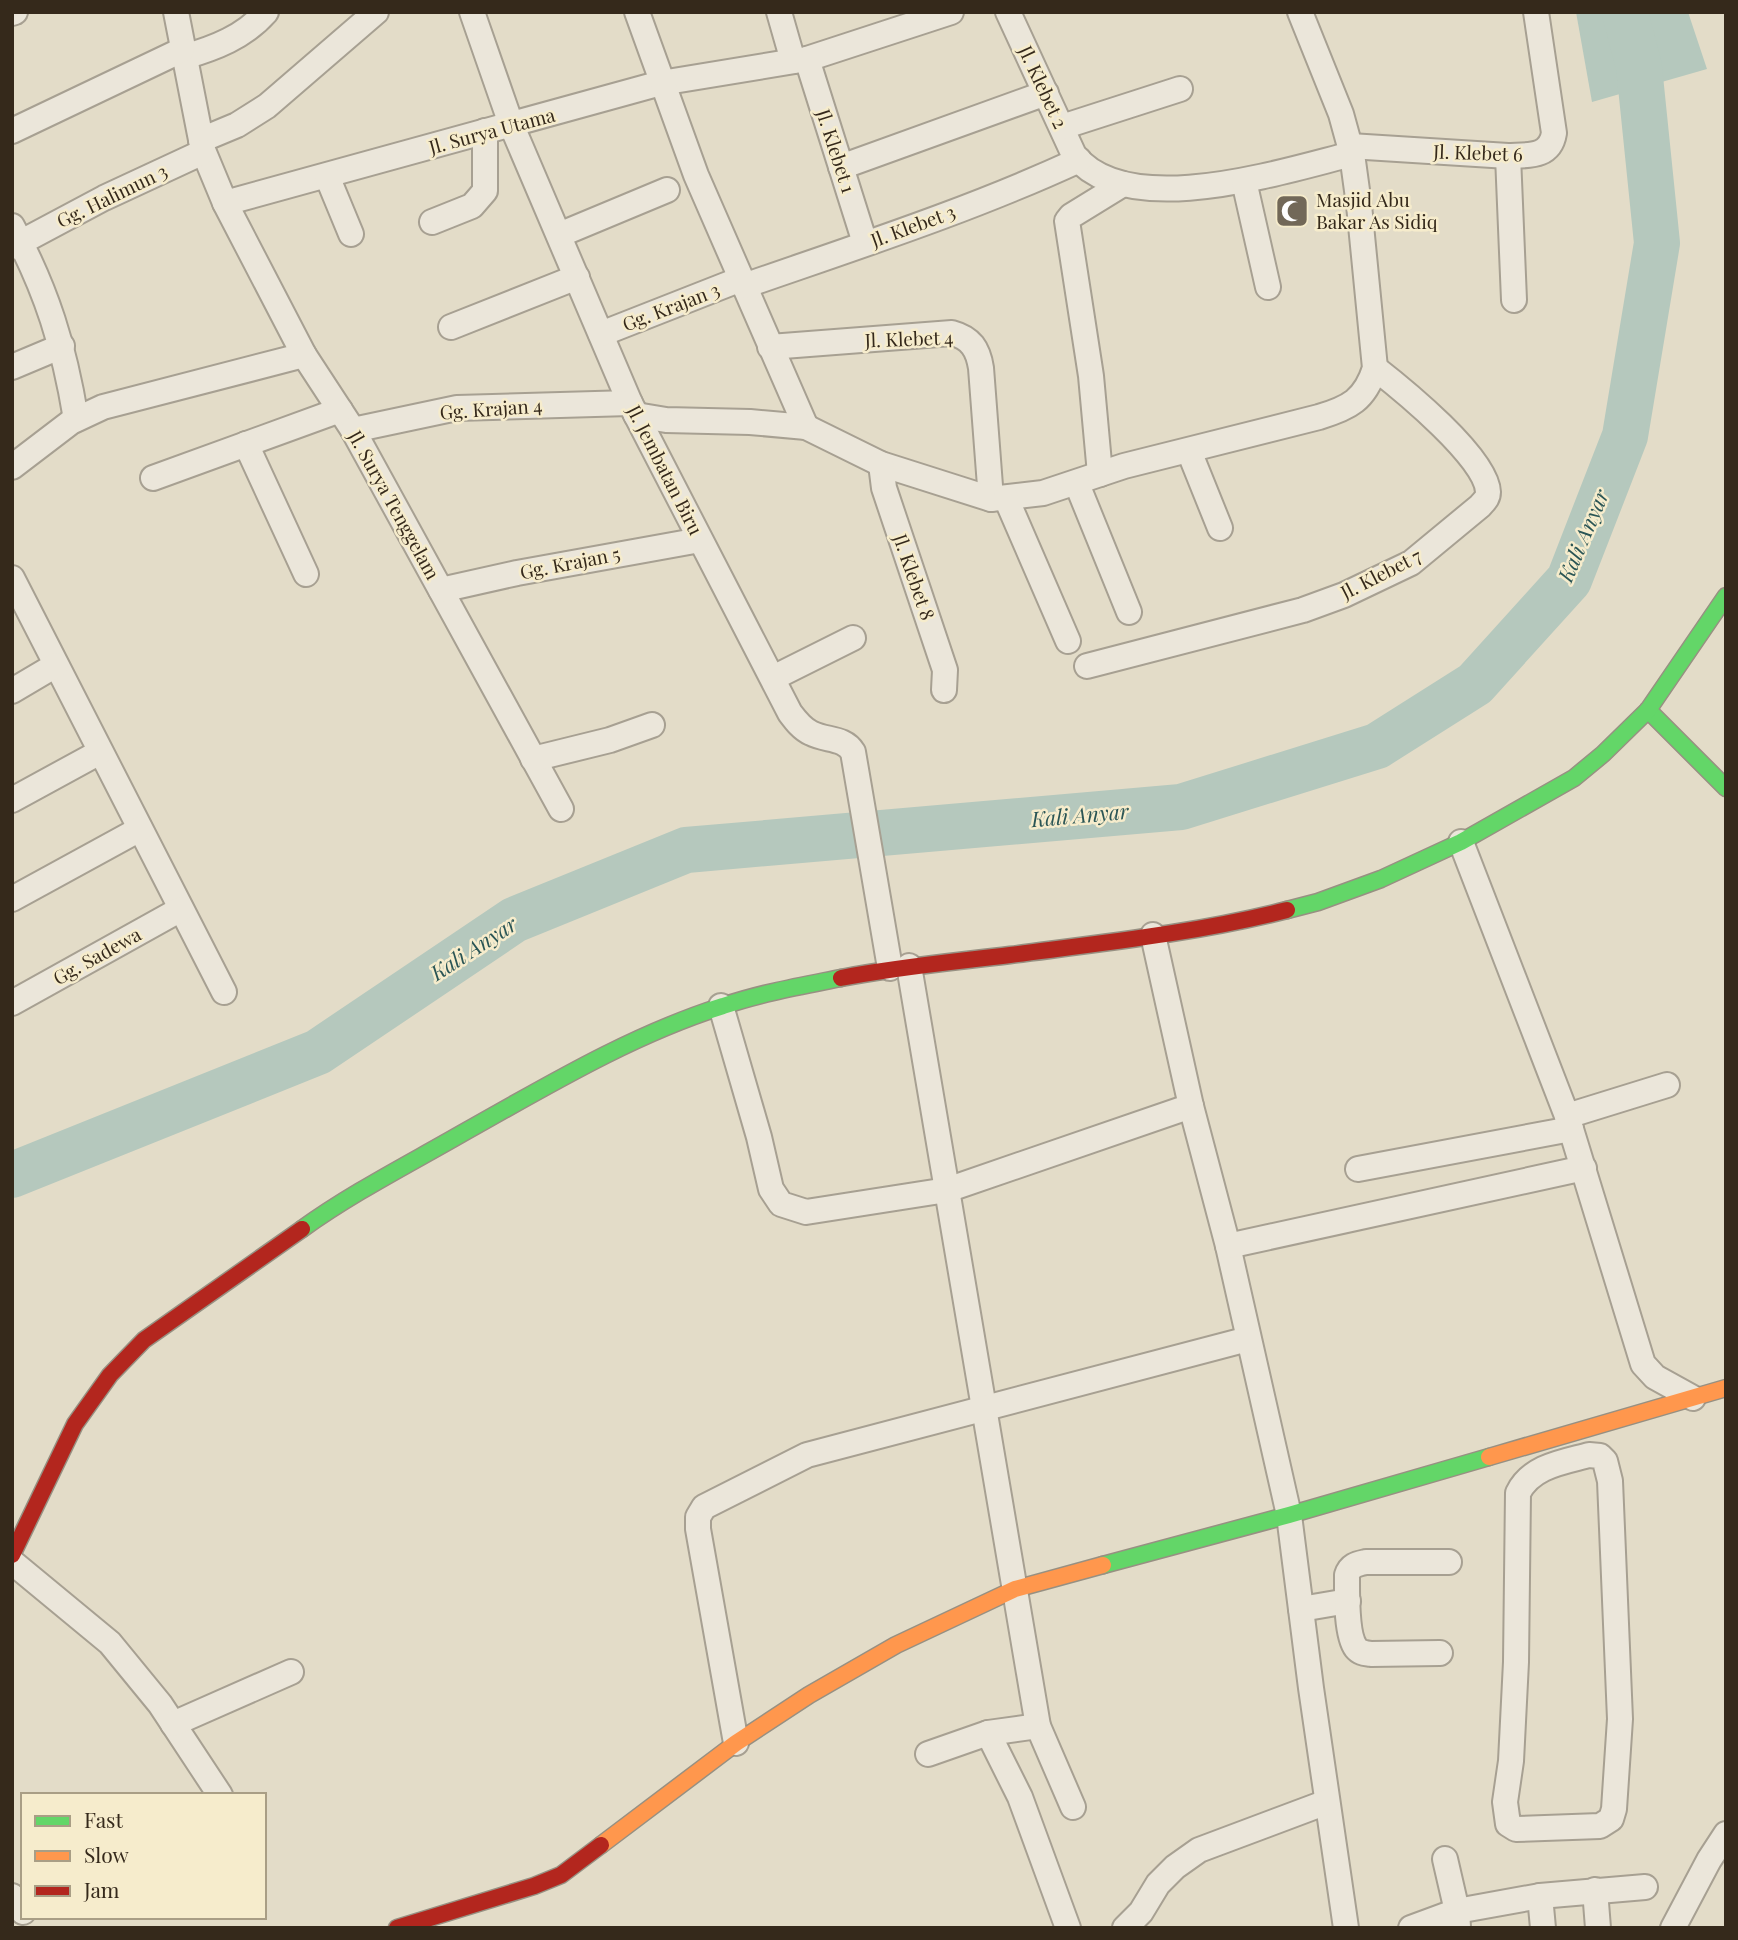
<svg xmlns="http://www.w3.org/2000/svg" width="1738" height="1940" font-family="'Playfair Display',serif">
  <rect width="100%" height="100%" fill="#e3dcc8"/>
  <path fill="#b5c8bd" d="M 1576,12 L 1688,12 L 1707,69 L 1592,102 Z"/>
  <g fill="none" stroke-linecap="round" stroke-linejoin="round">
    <path stroke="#b5c8bd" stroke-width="46" d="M 12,1175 L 318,1052 L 514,920 L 686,850 L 1181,807 L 1377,746 L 1475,684 L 1569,580 L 1625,436 L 1657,243 L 1639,67 L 1625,12"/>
    <defs>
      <g id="street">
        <path d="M 176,12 L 203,150 L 225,203 L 661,83 L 807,59 L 951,12"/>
        <path d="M 472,12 L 511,124 L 630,403 L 790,713 C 796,721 802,729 811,733 C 826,741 844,737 853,752 L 890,968"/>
        <path d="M 637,12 L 696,175 L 806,427"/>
        <path d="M 779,12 L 793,61"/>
        <path d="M 1008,12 L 1074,155 C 1127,222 1283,171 1352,154"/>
        <path d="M 12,13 L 15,12"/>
        <path d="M 184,57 C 215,48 244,37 266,12"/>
        <path d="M 807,59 L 865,243"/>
        <path d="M 1062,127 L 1180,89"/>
        <path d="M 12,131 L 182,50"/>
        <path d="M 201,140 L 237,125 L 267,106 L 376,12"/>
        <path d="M 1350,146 L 1508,156 C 1528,155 1550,158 1554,133 L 1536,12"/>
        <path d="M 1508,156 L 1514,300"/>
        <path d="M 841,167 L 1046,93"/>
        <path d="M 327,176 L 351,234"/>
        <path d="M 1244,181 L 1268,287"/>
        <path d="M 225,203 L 304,355 L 353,430 L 561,809"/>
        <path d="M 432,222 L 472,206 L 485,191 L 485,131"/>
        <path d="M 12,226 C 47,291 64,346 76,419"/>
        <path d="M 559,235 L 667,190"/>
        <path d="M 12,247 L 104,198 L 203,152"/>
        <path d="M 744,286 C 856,247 971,210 1079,160"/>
        <path d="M 451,327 L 577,277"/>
        <path d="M 601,334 L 741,279"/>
        <path d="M 770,347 L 952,333 C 971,338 978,349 981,368 L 991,499"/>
        <path d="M 12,367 L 62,346"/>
        <path d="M 636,415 L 666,420 L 750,422 L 806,427 L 881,464 L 991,499 L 1043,493 L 1124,466 L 1319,417 C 1349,408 1365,400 1375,368 L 1359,205 L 1352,154 L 1341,114 L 1300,12"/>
        <path d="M 353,430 L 457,408 L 630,403"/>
        <path d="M 246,444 L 306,574"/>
        <path d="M 1189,451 L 1220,528"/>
        <path d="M 881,464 L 884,488 L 945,670 L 944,690"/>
        <path d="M 12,467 L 71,422 L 103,407 L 304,355"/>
        <path d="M 1100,474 L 1091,376 L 1067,221 L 1071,216 L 1123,184"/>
        <path d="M 153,478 L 340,410"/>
        <path d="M 1077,484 L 1129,612"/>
        <path d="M 1006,498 L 1068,641"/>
        <path d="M 12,578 L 224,992"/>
        <path d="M 441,590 L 517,573 L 700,540"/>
        <path d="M 1087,666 L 1303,610 L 1344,595 L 1411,563 L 1480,506 C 1484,501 1488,499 1488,492 C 1487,458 1402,389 1375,368"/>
        <path d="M 773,678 L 853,638"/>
        <path d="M 12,691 L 56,665"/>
        <path d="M 533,759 L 610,740 L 652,725"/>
        <path d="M 12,800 L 100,752"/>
        <path d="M 1461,842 L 1567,1116 L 1643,1364 L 1655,1377 L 1693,1398"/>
        <path d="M 12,899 L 140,829"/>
        <path d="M 1153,935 L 1191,1106 L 1228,1246 L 1289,1515 L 1311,1688 L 1346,1928"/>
        <path d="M 909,966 L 1038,1726 L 1073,1807"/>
        <path d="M 12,1003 L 181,909"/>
        <path d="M 721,1006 L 759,1137 L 771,1189 L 781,1204 L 806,1212 L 947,1190 L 1191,1106"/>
        <path d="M 1567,1116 L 1667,1085"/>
        <path d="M 1358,1169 L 1571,1129"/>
        <path d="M 1228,1246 L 1584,1168"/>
        <path d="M 1589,1455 L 1600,1456 L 1605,1461 L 1610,1481 L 1620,1719 L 1614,1809 L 1611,1819 L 1600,1826 L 1516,1829 L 1508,1824 L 1505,1802 L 1511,1761 L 1516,1662 L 1518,1493 C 1531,1466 1563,1462 1589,1455 Z"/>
        <path d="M 12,1562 L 110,1643 L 160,1704 L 220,1795"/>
        <path d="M 1301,1609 L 1348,1601"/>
        <path d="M 1440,1653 L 1371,1654 C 1365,1653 1360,1653 1356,1648 C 1346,1635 1347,1592 1347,1575 C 1350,1565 1357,1564 1366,1562 L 1449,1562"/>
        <path d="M 173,1724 L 291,1672"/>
        <path d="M 988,1733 L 1020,1797 L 1068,1928"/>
        <path d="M 736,1743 L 698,1529 L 698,1517 L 704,1507 L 807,1455 L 1248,1339"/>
        <path d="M 928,1754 L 988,1733 L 1038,1726"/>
        <path d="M 1445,1859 L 1457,1911 L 1458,1927"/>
        <path d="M 1595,1890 L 1598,1928"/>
        <path d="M 12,1896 L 23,1912"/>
        <path d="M 1540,1896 L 1543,1928"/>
        <path d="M 1125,1928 L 1141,1912 L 1158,1884 L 1175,1867 L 1199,1850 L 1327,1802"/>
        <path d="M 1411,1928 L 1457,1911 L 1540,1896 L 1645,1887"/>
        <path d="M 1673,1928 L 1709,1860 L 1726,1834"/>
      </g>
      <g id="fast">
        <path d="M 1648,710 L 1726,788"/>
        <path d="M 1287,910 L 1318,902 L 1381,879 L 1461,842 L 1574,778 L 1603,754 L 1648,710 L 1726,596"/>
        <path d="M 302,1229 C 352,1193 407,1165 461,1134 C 545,1087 631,1035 723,1006 C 761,993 801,986 841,978"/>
        <path d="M 1103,1565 L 1289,1515 L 1489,1457"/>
      </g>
      <g id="slow">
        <path d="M 1489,1457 L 1726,1388"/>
        <path d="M 601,1845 L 736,1743 L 809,1695 L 896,1645 L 1015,1589 L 1103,1565"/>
      </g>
      <g id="jam">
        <path d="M 841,978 C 897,967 953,962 1010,955 C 1102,943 1197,933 1287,910"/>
        <path d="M 12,1555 L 75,1424 L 110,1375 L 144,1340 L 302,1229"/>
        <path d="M 397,1928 L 534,1886 L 561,1875 L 601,1845"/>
      </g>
    </defs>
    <use href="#street" stroke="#a7a092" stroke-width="28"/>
    <use href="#fast" stroke="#979082" stroke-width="19"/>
    <use href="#slow" stroke="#979082" stroke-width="19"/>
    <use href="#jam" stroke="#979082" stroke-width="19"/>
    <use href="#street" stroke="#ebe6da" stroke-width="24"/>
    <use href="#fast" stroke="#63d668" stroke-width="16"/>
    <use href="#slow" stroke="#ff974d" stroke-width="16"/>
    <use href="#jam" stroke="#b3261e" stroke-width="16"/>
  </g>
  <defs>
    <symbol id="mosque-square" viewBox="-11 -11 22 22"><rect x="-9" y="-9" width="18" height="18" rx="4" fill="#726858" stroke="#f6eccc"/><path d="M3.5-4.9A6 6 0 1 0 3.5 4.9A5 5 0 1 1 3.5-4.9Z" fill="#fff"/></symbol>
  </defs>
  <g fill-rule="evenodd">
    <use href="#mosque-square" x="1273" y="192" width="38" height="38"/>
  </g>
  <g text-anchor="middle" stroke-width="5" stroke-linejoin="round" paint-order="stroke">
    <g font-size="19" fill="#35291b" stroke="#f6eccc">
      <text transform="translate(1043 87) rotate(65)" y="7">Jl. Klebet 2</text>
      <text transform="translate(492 131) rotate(-15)" y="7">Jl. Surya Utama</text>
      <text transform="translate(836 151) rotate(72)" y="7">Jl. Klebet 1</text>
      <text transform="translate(1478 153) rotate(2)" y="7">Jl. Klebet 6</text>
      <text transform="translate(112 196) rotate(-26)" y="7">Gg. Halimun 3</text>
      <text transform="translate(913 226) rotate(-20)" y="7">Jl. Klebet 3</text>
      <text transform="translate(671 307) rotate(-21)" y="7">Gg. Krajan 3</text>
      <text transform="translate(909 339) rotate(-2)" y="7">Jl. Klebet 4</text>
      <text transform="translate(491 409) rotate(-4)" y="7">Gg. Krajan 4</text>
      <text transform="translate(665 470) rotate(63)" y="7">Jl. Jembatan Biru</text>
      <text transform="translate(394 505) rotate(61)" y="7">Jl. Surya Tenggelam</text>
      <text transform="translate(570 563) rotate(-11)" y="7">Gg. Krajan 5</text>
      <text transform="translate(1381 574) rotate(-27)" y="7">Jl. Klebet 7</text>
      <text transform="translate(914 577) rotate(71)" y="7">Jl. Klebet 8</text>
      <text transform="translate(97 956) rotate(-29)" y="7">Gg. Sadewa</text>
    </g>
    <g font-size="19" fill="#35291b" stroke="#f6eccc" text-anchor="start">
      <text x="1316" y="207">Masjid Abu<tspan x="1316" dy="22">Bakar As Sidiq</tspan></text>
    </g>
    <g font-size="21" font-style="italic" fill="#2a5555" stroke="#f6eccc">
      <text transform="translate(1584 536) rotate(-67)" y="7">Kali Anyar</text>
      <text transform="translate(1080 816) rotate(-5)" y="7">Kali Anyar</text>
      <text transform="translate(474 949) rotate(-33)" y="7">Kali Anyar</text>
    </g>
  </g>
  <rect width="1738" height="1940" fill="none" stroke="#35291b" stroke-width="28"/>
  <rect x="21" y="1793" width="245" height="126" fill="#f6eccc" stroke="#a99e85" stroke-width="2"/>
  <rect x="35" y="1816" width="35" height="10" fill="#63d668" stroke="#a99e85" stroke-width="2"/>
  <text x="84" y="1828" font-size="21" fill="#35291b">Fast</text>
  <rect x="35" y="1851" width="35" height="10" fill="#ff974d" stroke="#a99e85" stroke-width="2"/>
  <text x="84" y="1863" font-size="21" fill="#35291b">Slow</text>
  <rect x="35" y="1886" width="35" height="10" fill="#b3261e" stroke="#a99e85" stroke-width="2"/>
  <text x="84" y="1898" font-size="21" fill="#35291b">Jam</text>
</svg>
